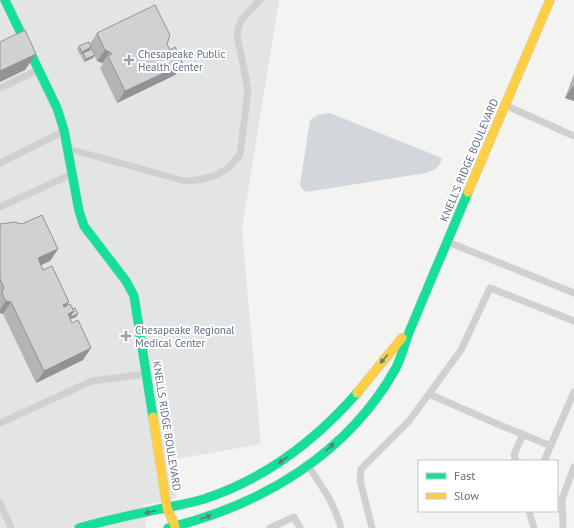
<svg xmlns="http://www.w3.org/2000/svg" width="574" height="528" font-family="'PT Sans',sans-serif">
  <rect width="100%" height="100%" fill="#f3f4f2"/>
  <path fill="#e3e5e4" d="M 0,0 L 279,0 L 242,229 L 261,444 L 171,460 L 176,498 L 143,505 L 146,528 L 0,528 Z"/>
  <path fill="#d1d7db" d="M 330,113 L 442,158 C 439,168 435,170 426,173 L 306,192 L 302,189 L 300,185 L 310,120 L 318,115 Z"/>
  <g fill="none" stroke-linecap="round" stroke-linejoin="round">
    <defs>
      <g id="fast">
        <path d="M 5,0 L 57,108 L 64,130 L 79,211 L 84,226 L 126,281 L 134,296 L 153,417"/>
        <path d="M 79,528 C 110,519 142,513 174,506 C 184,504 194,502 204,499 C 265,479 315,441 357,393"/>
        <path d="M 168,528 C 262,505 348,454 396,368 C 403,354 406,337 413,323 C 431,279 450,236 468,192"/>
      </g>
      <g id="slow">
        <path d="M 468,192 L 550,0"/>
        <path d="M 357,393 L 402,338"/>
        <path d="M 153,417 L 167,508 L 175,526"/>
      </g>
    </defs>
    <use href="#fast" stroke="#ced0d1" stroke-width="10"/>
    <use href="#slow" stroke="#ced0d1" stroke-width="10"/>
    <g stroke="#cfd0d1" stroke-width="7">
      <path d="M 0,88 L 38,70"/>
      <path d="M 507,106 L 574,136"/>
      <path d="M 69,149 L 185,181 L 198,180 L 214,176 L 227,169 L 240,155 L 248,90 L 237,35 L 239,26 L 242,19 L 260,0"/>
      <path d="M 0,163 L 64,131"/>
      <path d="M 0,207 L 72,174"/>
      <path d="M 448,242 L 574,293"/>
      <path d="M 429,394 L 495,423 L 551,446"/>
      <path d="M 0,423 L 92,381 L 146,374"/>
      <path d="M 516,461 L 514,455 L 523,434"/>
      <path d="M 544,461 L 574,392"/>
      <path d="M 309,467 C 323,488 334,503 341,528"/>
      <path d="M 0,503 L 11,528"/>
      <path d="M 529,511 L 534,528"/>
      <path d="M 270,528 L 294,517 L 300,528"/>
      <path d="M 372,528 L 360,480 L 361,469 L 409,421 L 461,350 L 490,288 L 574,321"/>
      <path d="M 563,528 L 562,499 L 574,467"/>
    </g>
    <use href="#fast" stroke="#16e098" stroke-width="9"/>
    <use href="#slow" stroke="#ffcf43" stroke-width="9"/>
  </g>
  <g fill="#b3b4b5">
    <path d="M 97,33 L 167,44 L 170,50 L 183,64 L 175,75 L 117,103 L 100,68 L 103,64 L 102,63 L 97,61 L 94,55 L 93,58 L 84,62 L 81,56 L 83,53 L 80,55 L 77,49 L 79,46 L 90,44 Z"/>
    <path d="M 574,74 L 574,101 L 565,98 Z"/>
    <path d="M 0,224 L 22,224 L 58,249 L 50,261 L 41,265 L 43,270 L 66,306 L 76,317 L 70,319 L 83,360 L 36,383 L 3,314 L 0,313 Z"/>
  </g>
  <g fill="#929293">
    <path d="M 91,47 L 89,50 L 80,55 L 82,52 Z"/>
    <path d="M 105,50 L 110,52 L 102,63 L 97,61 Z"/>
    <path d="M 36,54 L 25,70 L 0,82 L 0,71 Z"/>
    <path d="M 95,55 L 93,58 L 84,62 L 86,59 Z"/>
    <path d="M 183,64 L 175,75 L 117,103 L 125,91 Z"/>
    <path d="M 573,86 L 574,87 L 574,101 L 565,98 Z"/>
    <path d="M 58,249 L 50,261 L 30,270 L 38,258 Z"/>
    <path d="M 6,301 L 11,302 L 3,314 L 0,313 L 0,310 Z"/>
    <path d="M 69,302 L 61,314 L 63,305 Z"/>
    <path d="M 74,311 L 65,323 L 68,314 Z"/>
    <path d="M 78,314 L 76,317 L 69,320 L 71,317 Z"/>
    <path d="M 91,348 L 83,360 L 36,383 L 44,371 Z"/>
  </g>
  <g fill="#d0d1d2" stroke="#929293">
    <path d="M 155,5 L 170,35 L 167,44 L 170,50 L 175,47 L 183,64 L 125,91 L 108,56 L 112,54 L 110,52 L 105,50 L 97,33 Z"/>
    <path d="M 25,30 L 36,54 L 0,71 L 0,42 Z"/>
    <path d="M 89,42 L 91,47 L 82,52 L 79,46 Z"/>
    <path d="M 92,49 L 95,55 L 86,59 L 83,53 Z"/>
    <path d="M 42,215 L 58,249 L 38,258 L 43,270 L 52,266 L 69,302 L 63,305 L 64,307 L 70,304 L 74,311 L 68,314 L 72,323 L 78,320 L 91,348 L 44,371 L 11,302 L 6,301 L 4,298 L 2,292 L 4,288 L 0,279 L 0,224 L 15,222 L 17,222 L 18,224 L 21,223 L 22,224 Z"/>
    <path d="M 75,308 L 78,314 L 71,317 L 71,315 L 74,311 L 72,309 Z"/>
  </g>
  <defs><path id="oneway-solid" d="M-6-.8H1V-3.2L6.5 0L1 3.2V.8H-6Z"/></defs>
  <g fill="#5a7b85">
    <use href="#oneway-solid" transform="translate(384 359) rotate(130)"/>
    <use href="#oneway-solid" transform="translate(330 447) rotate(-43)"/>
    <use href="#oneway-solid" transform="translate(283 460) rotate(146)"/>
    <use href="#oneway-solid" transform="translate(150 512) rotate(167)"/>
    <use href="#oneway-solid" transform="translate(206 517) rotate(-19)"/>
  </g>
  <g fill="#959eaa" stroke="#fff" stroke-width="1.5">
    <path d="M127 54h4v4h4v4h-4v4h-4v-4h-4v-4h4z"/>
    <path d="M124 330h4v4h4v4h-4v4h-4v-4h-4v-4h4z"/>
  </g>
  <g text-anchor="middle" stroke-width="4" stroke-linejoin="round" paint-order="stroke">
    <g font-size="11" fill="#627083" stroke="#fff" text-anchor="start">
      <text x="138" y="58">Chesapeake Public<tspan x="138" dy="13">Health Center</tspan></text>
      <text x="135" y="334">Chesapeake Regional<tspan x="135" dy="13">Medical Center</tspan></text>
    </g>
    <g font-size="11" fill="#627083" stroke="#fff">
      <text transform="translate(469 160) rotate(-67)" y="4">KNELL'S RIDGE BOULEVARD</text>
      <text transform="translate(167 426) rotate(81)" y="4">KNELLS RIDGE BOULEVARD</text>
    </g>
  </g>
  <rect x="418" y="460" width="140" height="52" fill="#ffffff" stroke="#c0c6cd"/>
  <rect x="426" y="473" width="20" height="6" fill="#16e098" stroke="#c0c6cd"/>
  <text x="454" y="480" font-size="12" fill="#627083">Fast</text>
  <rect x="426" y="493" width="20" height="6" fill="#ffcf43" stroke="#c0c6cd"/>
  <text x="454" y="500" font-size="12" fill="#627083">Slow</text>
</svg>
